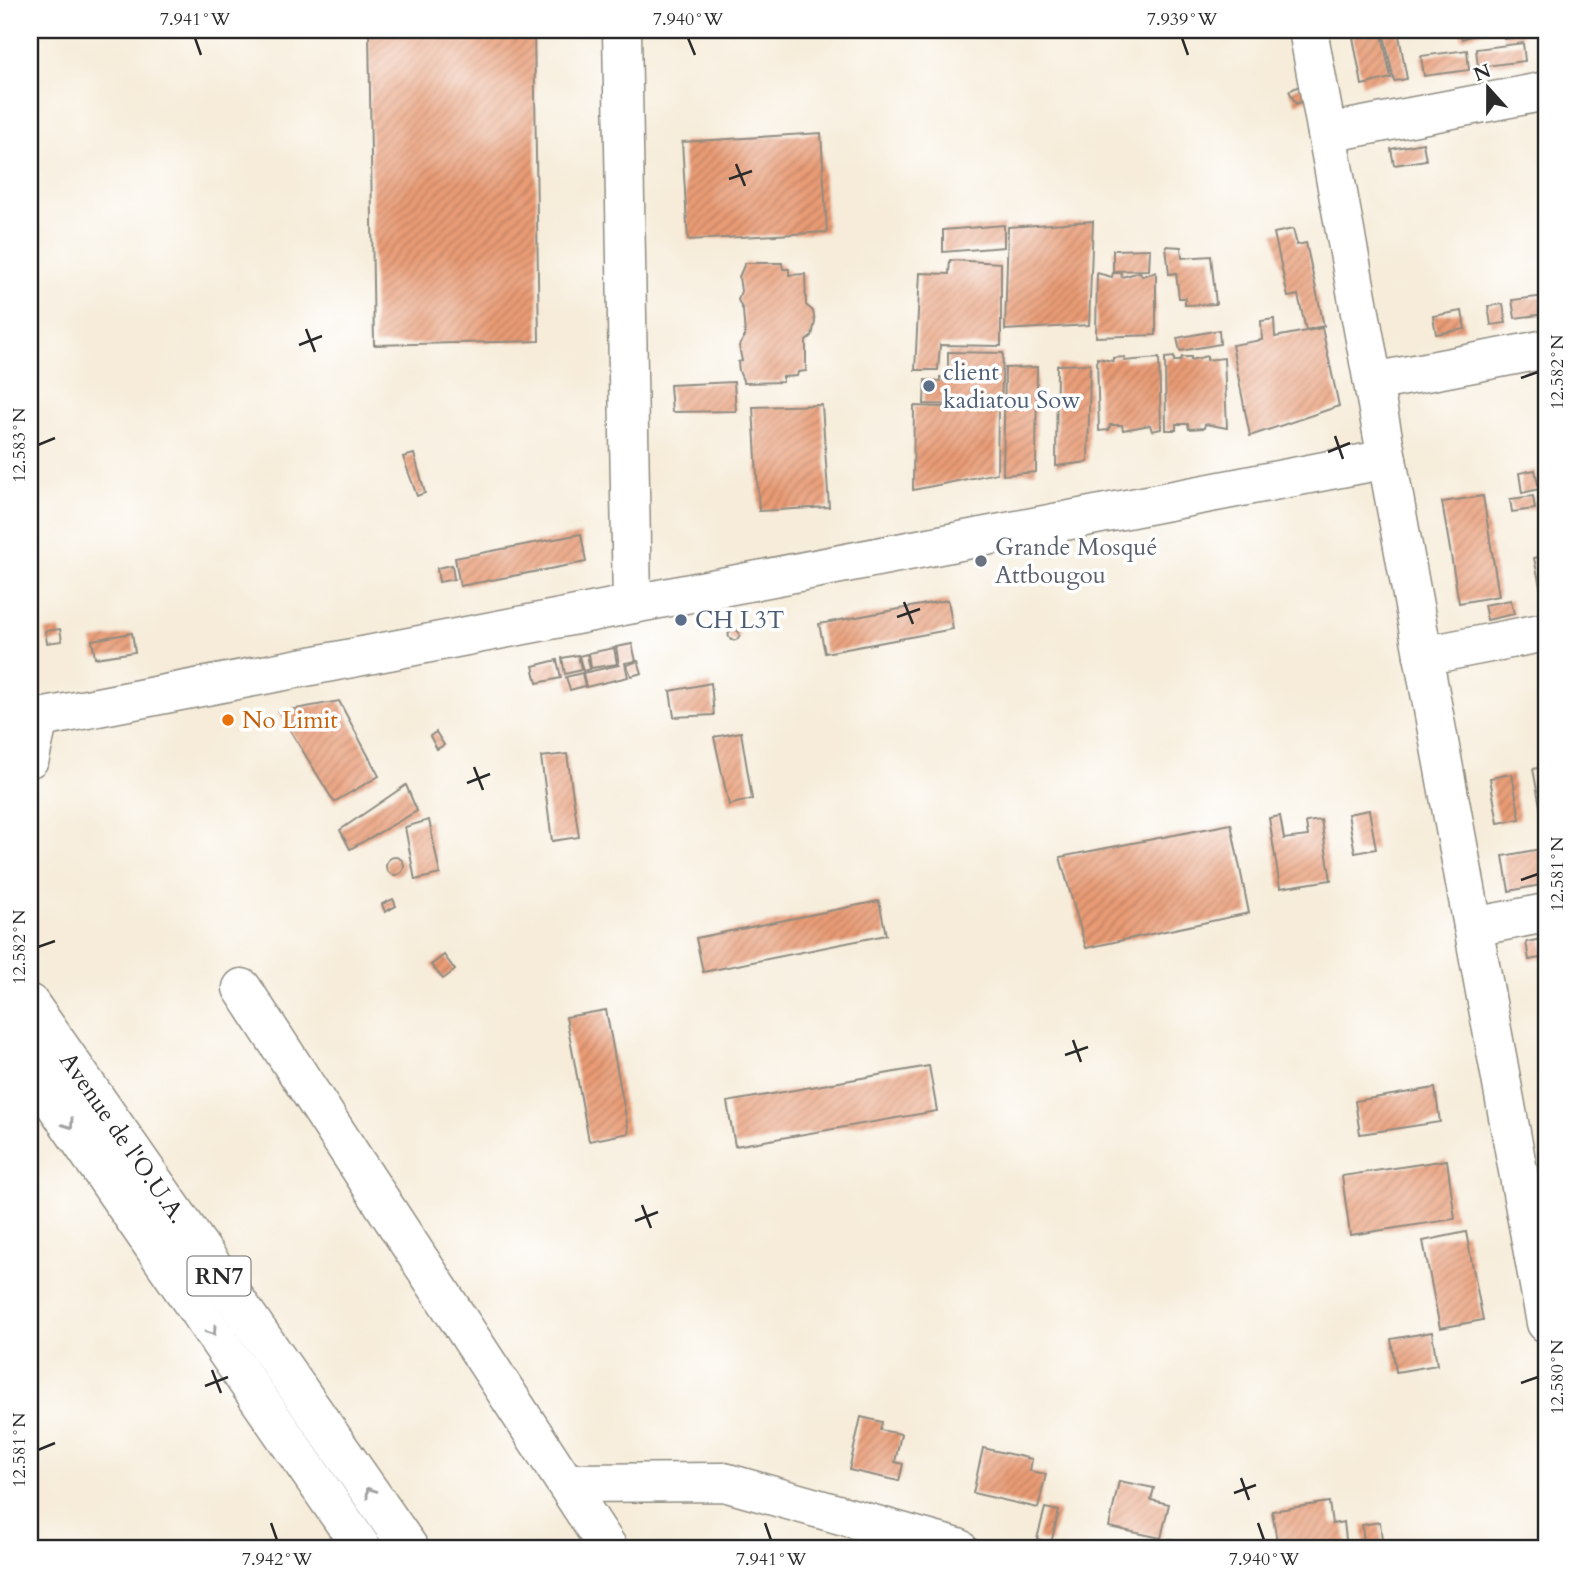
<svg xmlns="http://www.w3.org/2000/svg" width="1576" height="1578" font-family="Cardo,serif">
  <defs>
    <pattern id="building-hatch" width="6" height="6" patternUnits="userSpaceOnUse" patternTransform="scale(1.75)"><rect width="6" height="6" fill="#e99b75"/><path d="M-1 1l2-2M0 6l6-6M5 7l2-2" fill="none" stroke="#bd7f60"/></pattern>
  </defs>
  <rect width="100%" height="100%" fill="#fff"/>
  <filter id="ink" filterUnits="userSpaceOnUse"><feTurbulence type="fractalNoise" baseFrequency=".0143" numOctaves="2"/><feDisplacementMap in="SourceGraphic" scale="14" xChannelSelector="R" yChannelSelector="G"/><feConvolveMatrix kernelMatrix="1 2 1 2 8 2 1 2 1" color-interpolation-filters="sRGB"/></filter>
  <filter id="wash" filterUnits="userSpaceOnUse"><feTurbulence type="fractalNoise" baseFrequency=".00686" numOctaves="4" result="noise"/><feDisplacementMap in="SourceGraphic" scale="28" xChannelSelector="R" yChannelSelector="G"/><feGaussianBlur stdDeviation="1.57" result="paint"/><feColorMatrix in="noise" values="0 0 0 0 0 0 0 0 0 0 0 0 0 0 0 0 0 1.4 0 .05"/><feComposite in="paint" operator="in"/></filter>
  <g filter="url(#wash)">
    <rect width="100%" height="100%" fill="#f6ecd9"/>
    <g id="blocks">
      <g fill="url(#building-hatch)">
        <path d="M 369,30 L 534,30 L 539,341 L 374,345 Z"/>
        <path d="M 1362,30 L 1381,30 L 1391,78 L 1362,85 L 1352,32 Z"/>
        <path d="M 1383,30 L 1398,30 L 1407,79 L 1394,81 Z"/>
        <path d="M 1459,30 L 1488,30 L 1462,39 Z"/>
        <path d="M 1503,30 L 1522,30 L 1523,36 L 1504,39 Z"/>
        <path d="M 1523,43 L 1525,61 L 1478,67 L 1476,49 Z"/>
        <path d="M 1467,50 L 1469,70 L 1424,76 L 1421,56 Z"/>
        <path d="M 1303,84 L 1310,98 L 1296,104 L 1289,91 Z"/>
        <path d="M 821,133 L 827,232 L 688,240 L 682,142 Z"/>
        <path d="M 1423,143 L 1426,160 L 1394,165 L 1391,149 Z"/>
        <path d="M 1093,221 L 1089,325 L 1005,330 L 1008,227 Z"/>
        <path d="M 1004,225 L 1004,247 L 943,252 L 943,230 Z"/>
        <path d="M 1293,229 L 1297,245 L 1306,243 L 1324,326 L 1306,330 L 1298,295 L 1288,297 L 1274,233 Z"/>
        <path d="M 1166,246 L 1181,247 L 1182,258 L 1211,256 L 1216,304 L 1185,305 L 1185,298 L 1179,298 L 1176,273 L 1169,274 Z"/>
        <path d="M 1150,249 L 1149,270 L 1113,271 L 1113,250 Z"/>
        <path d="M 950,260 L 1001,263 L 1001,346 L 940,345 L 938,370 L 915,370 L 920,273 L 949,274 Z"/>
        <path d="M 745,263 L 782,263 L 783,269 L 789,269 L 789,275 L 805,274 L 806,305 L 813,311 L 815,322 L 812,336 L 806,341 L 806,371 L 798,372 L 797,376 L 783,377 L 783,382 L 744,383 L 739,371 L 738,362 L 742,361 L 739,346 L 745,336 L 743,310 L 738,300 L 741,291 L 739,277 Z"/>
        <path d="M 1140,272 L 1142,276 L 1156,272 L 1156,335 L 1096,337 L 1097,273 L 1112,277 L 1113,273 L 1121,273 L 1122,277 Z"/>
        <path d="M 1546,296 L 1546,314 L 1515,318 L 1512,300 Z"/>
        <path d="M 1503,304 L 1506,323 L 1491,325 L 1488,306 Z"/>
        <path d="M 1462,311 L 1465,329 L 1436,334 L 1433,316 Z"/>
        <path d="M 1274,319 L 1275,337 L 1322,328 L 1339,406 L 1250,436 L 1232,345 L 1262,340 L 1261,321 Z"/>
        <path d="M 1219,330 L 1220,344 L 1180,351 L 1177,338 Z"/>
        <path d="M 948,352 L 1003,353 L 1001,406 L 924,404 L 925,380 L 940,381 L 940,377 L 948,377 Z"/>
        <path d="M 1207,356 L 1207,360 L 1224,358 L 1227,428 L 1205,424 L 1204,428 L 1189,429 L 1188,424 L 1176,424 L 1176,430 L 1166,430 L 1165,358 L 1174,357 L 1174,361 L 1180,361 L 1182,357 L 1191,357 L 1191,360 Z"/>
        <path d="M 1125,357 L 1124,361 L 1159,358 L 1161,429 L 1152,431 L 1150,425 L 1123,430 L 1122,425 L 1110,425 L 1109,430 L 1099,431 L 1097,358 L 1113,361 L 1113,358 Z"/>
        <path d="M 1090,364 L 1088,462 L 1056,466 L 1057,365 Z"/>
        <path d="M 1037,367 L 1036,472 L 1003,475 L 1005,368 Z"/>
        <path d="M 734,382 L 736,411 L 672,412 L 670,385 Z"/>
        <path d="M 822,405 L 829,507 L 759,511 L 753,407 Z"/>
        <path d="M 914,406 L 998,409 L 997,473 L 913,490 Z"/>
        <path d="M 414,454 L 425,493 L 417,496 L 403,457 Z"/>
        <path d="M 1535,470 L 1539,489 L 1522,493 L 1519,473 Z"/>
        <path d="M 1483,496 L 1499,596 L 1459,603 L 1442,502 Z"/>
        <path d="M 1533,496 L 1535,509 L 1512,512 L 1510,499 Z"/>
        <path d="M 581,534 L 586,562 L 460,586 L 455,558 Z"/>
        <path d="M 1546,555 L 1546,600 L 1543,600 L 1534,558 Z"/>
        <path d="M 452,565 L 454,579 L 439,582 L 437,568 Z"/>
        <path d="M 948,600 L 953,629 L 825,653 L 819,624 Z"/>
        <path d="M 1511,600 L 1514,614 L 1487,620 L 1484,605 Z"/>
        <path d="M 60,629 L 62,641 L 47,643 L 45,631 Z"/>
        <circle cx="734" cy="635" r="5.5"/>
        <path d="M 132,633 L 135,652 L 95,658 L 92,640 Z"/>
        <path d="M 632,644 L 636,661 L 625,663 L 628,677 L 586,687 L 583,673 L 619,665 L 616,647 Z"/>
        <path d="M 614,648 L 617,664 L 591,668 L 589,653 Z"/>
        <path d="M 587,654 L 590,669 L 583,671 L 579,656 Z"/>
        <path d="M 578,655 L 581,670 L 565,674 L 562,658 Z"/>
        <path d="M 557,660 L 561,678 L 537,683 L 533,666 Z"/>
        <path d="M 638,661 L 642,673 L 631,676 L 627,665 Z"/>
        <path d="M 582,673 L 585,686 L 570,690 L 566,677 Z"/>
        <path d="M 711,683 L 714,715 L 674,717 L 670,691 Z"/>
        <path d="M 339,701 L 379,776 L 334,802 L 279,712 Z"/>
        <path d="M 436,732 L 444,745 L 437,749 L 430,736 Z"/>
        <path d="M 741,732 L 752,799 L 729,805 L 714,737 Z"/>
        <path d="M 567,754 L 579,837 L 552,841 L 541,757 Z"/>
        <path d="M 1546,766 L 1546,832 L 1545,832 L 1533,769 Z"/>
        <path d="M 1512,774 L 1520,819 L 1498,823 L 1490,778 Z"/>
        <path d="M 406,785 L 417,811 L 350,849 L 340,830 Z"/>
        <path d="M 1369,810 L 1376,849 L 1355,853 L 1348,814 Z"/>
        <path d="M 1280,816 L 1284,839 L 1308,836 L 1306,822 L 1321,820 L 1331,880 L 1280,888 L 1269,818 Z"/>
        <path d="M 429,820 L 440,874 L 415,880 L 405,827 Z"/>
        <path d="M 1231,824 L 1249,913 L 1086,948 L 1060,857 Z"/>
        <path d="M 1546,848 L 1546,884 L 1509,891 L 1503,856 Z"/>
        <circle cx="395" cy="866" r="9"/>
        <path d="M 393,899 L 396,906 L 385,912 L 382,904 Z"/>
        <path d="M 879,901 L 886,935 L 703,972 L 696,938 Z"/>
        <path d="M 1542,939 L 1545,957 L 1529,960 L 1526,942 Z"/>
        <path d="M 444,955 L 455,970 L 443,979 L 431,965 Z"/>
        <path d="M 606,1010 L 629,1133 L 589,1141 L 566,1017 Z"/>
        <path d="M 929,1066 L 937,1111 L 735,1146 L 727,1102 Z"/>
        <path d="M 1435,1088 L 1440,1122 L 1360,1134 L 1355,1101 Z"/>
        <path d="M 1447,1160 L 1455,1219 L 1350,1235 L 1342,1176 Z"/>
        <path d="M 1466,1232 L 1483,1320 L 1440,1328 L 1423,1241 Z"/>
        <path d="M 1432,1332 L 1437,1365 L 1396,1372 L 1391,1339 Z"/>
        <path d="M 861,1417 L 882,1422 L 880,1430 L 901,1434 L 895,1462 L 903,1464 L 899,1481 L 849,1470 Z"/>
        <path d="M 983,1448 L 1032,1459 L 1030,1471 L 1046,1474 L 1038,1508 L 973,1493 Z"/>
        <path d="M 1119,1481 L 1154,1488 L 1151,1500 L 1169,1504 L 1161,1538 L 1109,1527 Z"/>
        <path d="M 1329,1502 L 1332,1524 L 1344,1522 L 1347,1548 L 1278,1548 L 1272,1511 Z"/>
        <path d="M 1045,1508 L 1059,1511 L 1051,1543 L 1037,1539 Z"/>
        <path d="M 1380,1522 L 1383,1548 L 1355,1548 L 1355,1545 L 1364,1544 L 1362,1525 Z"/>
        <path d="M 1169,1539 L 1184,1542 L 1183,1548 L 1167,1548 Z"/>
      </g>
    </g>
  </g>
  <g filter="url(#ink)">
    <use href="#blocks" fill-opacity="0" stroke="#908c82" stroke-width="2"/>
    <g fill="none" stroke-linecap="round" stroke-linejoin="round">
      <defs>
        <g id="minor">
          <path d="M 622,30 L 632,604"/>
          <path d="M 1308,30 L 1546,1323"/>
          <path d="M 1327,133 L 1546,91"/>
          <path d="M 1373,382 L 1546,349"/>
          <path d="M 1423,656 L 1546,632"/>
          <path d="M 30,720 L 1387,459"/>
          <path d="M 30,758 L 39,718"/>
          <path d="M 1473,927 L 1546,913"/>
          <path d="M 242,988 L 608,1548"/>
          <path d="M 566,1483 L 724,1482 L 958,1548"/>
        </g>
        <g id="highway">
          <path id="s1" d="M 30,1004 L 409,1548"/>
          <path d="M 30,1068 L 362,1548"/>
        </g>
      </defs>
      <use href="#minor" stroke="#908c82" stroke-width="41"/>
      <use href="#highway" stroke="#908c82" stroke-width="41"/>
      <use href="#minor" stroke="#fff" stroke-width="38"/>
      <use href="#highway" stroke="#fff" stroke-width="38"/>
    </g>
    <defs><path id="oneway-chevron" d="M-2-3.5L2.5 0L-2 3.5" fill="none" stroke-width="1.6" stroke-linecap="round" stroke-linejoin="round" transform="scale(1.75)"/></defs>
    <g stroke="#a0a0a0">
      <use href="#oneway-chevron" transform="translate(69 1124) rotate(55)"/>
      <use href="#oneway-chevron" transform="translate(212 1331) rotate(55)"/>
      <use href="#oneway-chevron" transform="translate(370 1492) rotate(-125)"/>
    </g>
  </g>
  <path fill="none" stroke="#2b2b2b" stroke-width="2.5" d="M 195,38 L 201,55M 688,38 L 695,55M 1182,38 L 1188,55M 736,164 L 745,186M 729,179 L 752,171M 306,329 L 315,352M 299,345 L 322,336M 1521,378 L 1538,372M 1335,436 L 1343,459M 38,445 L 55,438M 1328,452 L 1350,443M 904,602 L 913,624M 897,617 L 920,609M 474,767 L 483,790M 467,783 L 490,774M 1521,880 L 1538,874M 38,947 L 55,941M 1073,1040 L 1081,1062M 1065,1055 L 1088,1047M 642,1205 L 651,1228M 635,1221 L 658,1212M 212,1370 L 221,1393M 1521,1383 L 1538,1377M 205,1386 L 228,1377M 38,1450 L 55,1443M 1241,1478 L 1249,1500M 1234,1493 L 1256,1485M 271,1523 L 277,1540M 765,1523 L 771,1540M 1258,1523 L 1264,1540"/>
  <g fill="#5c6f8a" stroke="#fff" stroke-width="2.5">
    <circle cx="929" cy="386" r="7"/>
    <circle cx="681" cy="620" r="7"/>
  </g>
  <circle fill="#6b7280" stroke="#fff" stroke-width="2.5" cx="981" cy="561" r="7"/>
  <circle fill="#e8710a" stroke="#fff" stroke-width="2.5" cx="228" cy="720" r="7"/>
  <g text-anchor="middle" stroke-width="7" stroke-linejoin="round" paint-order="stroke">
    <rect fill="#fff" stroke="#6b6b6b" stroke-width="2" x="187.5" y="1256.5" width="63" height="39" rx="5"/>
    <g font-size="23" font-weight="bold" fill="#2b2b2b">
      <text x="219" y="1284">RN7</text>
    </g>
    <g font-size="24" fill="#4e5e75" stroke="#fff" text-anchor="start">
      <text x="943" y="380">client<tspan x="943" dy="28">kadiatou Sow</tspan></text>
      <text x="695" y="628">CH L3T</text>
    </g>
    <g font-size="24" fill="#5b616d" stroke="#fff" text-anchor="start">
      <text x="995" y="555">Grande Mosqué<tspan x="995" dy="28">Attbougou</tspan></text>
    </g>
    <g font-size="24" fill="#c56008" stroke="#fff" text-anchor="start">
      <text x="242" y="728">No Limit</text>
    </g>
    <g font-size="24" fill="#2b2b2b" stroke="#fff">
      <text dy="8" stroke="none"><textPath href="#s1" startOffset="163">Avenue de l'O.U.A.</textPath></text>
    </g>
  </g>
  <rect width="1576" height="1578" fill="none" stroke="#fff" stroke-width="77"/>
  <g transform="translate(1488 88) rotate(339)" stroke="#ffffff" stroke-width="5" paint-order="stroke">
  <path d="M0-5L12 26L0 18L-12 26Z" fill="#2b2b2b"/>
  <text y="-10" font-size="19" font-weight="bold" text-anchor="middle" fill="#2b2b2b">N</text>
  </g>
  <rect x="38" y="38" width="1500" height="1502" fill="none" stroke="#2b2b2b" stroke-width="2.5"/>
  <g font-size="18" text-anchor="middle" fill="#2b2b2b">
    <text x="195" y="25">7.941°W</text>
    <text x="688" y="25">7.940°W</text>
    <text x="1182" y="25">7.939°W</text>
    <text transform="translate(1557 372) rotate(-90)" y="6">12.582°N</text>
    <text transform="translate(19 445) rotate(-90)" y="6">12.583°N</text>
    <text transform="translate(1557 874) rotate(-90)" y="6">12.581°N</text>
    <text transform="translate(19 947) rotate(-90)" y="6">12.582°N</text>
    <text transform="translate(1557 1377) rotate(-90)" y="6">12.580°N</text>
    <text transform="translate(19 1450) rotate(-90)" y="6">12.581°N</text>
    <text x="277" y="1565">7.942°W</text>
    <text x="771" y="1565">7.941°W</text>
    <text x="1264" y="1565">7.940°W</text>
  </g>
</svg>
